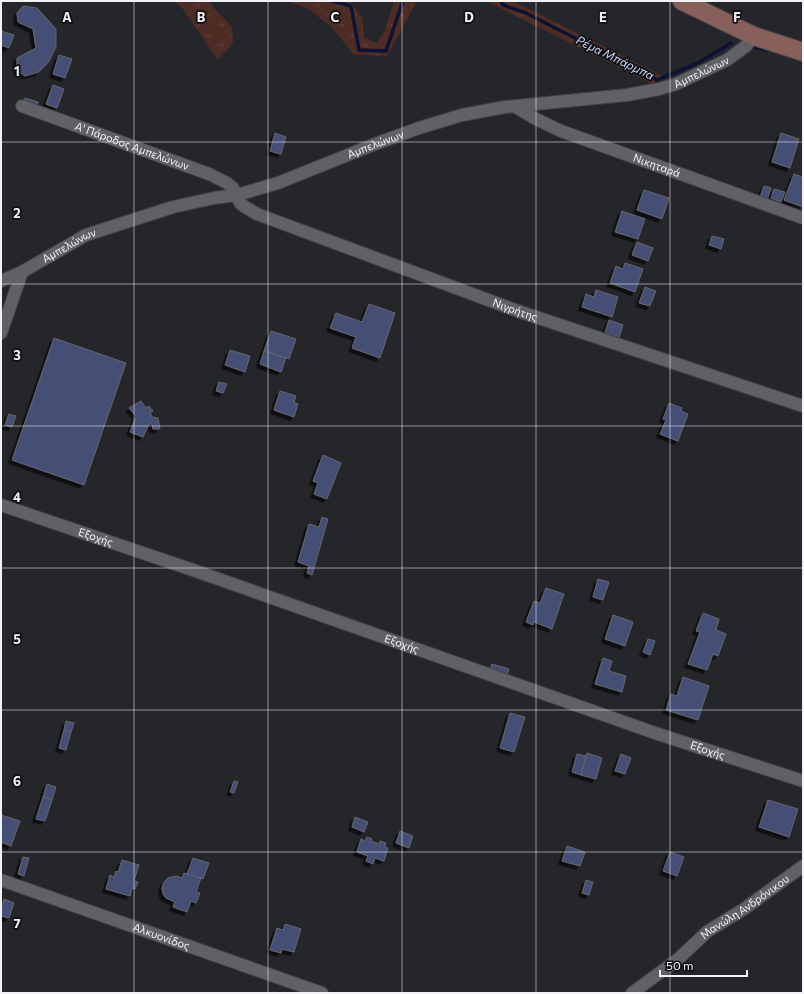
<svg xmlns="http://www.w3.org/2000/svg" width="804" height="994" font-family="Commissioner,sans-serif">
  <defs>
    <pattern id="grass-tufts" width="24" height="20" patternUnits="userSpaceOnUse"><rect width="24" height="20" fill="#4c2c25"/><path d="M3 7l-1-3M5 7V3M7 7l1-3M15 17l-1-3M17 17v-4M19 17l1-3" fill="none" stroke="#5e413a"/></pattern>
    <filter id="shadow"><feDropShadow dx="-3.5" dy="3.5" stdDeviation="0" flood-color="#0009"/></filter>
  </defs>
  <rect width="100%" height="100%" fill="#25262a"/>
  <g fill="url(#grass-tufts)">
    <path d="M 174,1 L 210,1 L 214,8 L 232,27 L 233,43 L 218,60 L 183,9 Z"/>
    <path d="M 286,1 L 350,1 L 362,18 L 364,38 L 377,43 L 385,30 L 394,1 L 417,1 L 387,56 L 353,54 L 332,27 L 307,8 Z"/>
    <path d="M 486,1 L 513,1 L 664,77 L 652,84 Z"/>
  </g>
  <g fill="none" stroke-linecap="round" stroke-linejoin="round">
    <g stroke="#0c1233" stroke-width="3.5">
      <path d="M 332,1 L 351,6 L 359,50 L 386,51 L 403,1"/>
      <path d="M 501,1 L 503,5 L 526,13 L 657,80 L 698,63 L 731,43"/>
      <path d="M 755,47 L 768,50"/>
    </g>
  </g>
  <g fill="#455076" stroke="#64666b" filter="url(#shadow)">
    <path d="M 23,6 L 37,8 L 56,29 L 56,47 L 48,63 L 39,72 L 25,76 L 17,70 L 17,58 L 36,48 L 33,29 L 18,22 L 17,13 Z"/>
    <path d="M 1,31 L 14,35 L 9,48 L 1,45 Z"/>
    <path d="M 59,55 L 72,59 L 65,78 L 53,74 Z"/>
    <path d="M 53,85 L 64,89 L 57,108 L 46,104 Z"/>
    <path d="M 25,98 L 38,102 L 36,108 L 23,104 Z"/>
    <path d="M 275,133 L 286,137 L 281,154 L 270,151 Z"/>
    <path d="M 781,133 L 799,139 L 790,168 L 772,162 Z"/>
    <path d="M 794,174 L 803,177 L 803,207 L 784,200 Z"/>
    <path d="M 764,186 L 771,188 L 767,200 L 760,197 Z"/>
    <path d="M 774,189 L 785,192 L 781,202 L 771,198 Z"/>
    <path d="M 644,190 L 669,198 L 662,219 L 637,210 Z"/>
    <path d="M 622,211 L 645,219 L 638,239 L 615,232 Z"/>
    <path d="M 712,236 L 724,239 L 721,249 L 709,245 Z"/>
    <path d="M 637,242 L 653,248 L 648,261 L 632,255 Z"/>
    <path d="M 625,263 L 643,269 L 635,292 L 610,283 L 616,266 L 623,269 Z"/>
    <path d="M 645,287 L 656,291 L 650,306 L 639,303 Z"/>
    <path d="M 596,290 L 618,297 L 612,317 L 582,307 L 586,294 L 594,297 Z"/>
    <path d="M 369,304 L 395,313 L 380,358 L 352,348 L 356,337 L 330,328 L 336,313 L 362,322 Z"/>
    <path d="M 609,320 L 623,325 L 619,338 L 605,333 Z"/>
    <path d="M 271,331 L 296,339 L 289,359 L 264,351 Z"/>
    <path d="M 54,338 L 126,363 L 84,485 L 12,460 Z"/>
    <path d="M 230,350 L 250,356 L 245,372 L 225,365 Z"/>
    <path d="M 264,351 L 286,358 L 281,372 L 260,364 Z"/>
    <path d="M 219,382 L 227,384 L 223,393 L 216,391 Z"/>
    <path d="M 280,391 L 296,396 L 294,402 L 298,404 L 294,417 L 274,410 Z"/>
    <path d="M 141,401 L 146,408 L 149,406 L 153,411 L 150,413 L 152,417 L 158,418 L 160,429 L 153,429 L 152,424 L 149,424 L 143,437 L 130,432 L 136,416 L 129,408 Z"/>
    <path d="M 669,403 L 682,408 L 681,411 L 688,414 L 678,441 L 660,434 L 666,420 L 663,419 Z"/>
    <path d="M 9,414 L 16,416 L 12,427 L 5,425 Z"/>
    <path d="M 323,455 L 341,463 L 327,499 L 314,494 L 318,483 L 313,481 Z"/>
    <path d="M 322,517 L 328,519 L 312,575 L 307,573 L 309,566 L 298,562 L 309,524 L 319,527 Z"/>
    <path d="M 598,579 L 609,582 L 603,600 L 593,597 Z"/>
    <path d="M 546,588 L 564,594 L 552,629 L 534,622 L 533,625 L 526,622 L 534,601 L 540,603 Z"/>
    <path d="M 703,613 L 719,619 L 716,630 L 726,634 L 718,656 L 713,654 L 707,670 L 688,664 L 700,632 L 696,631 Z"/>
    <path d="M 613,615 L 633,622 L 625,646 L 605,639 Z"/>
    <path d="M 648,639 L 655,641 L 650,655 L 643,652 Z"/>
    <path d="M 603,658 L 612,661 L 609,671 L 626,676 L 622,692 L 595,684 Z"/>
    <path d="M 492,664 L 509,669 L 507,675 L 490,670 Z"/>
    <path d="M 683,677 L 709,686 L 698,720 L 666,710 L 671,694 L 677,696 Z"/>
    <path d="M 510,713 L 525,717 L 514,752 L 500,748 Z"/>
    <path d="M 66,721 L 74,723 L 71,732 L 64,730 Z"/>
    <path d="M 64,730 L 71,732 L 66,750 L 59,748 Z"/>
    <path d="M 587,753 L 602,758 L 596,779 L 581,775 Z"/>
    <path d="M 577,754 L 586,756 L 581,775 L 572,772 Z"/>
    <path d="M 621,754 L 631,758 L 625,774 L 615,771 Z"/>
    <path d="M 234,781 L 238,782 L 234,793 L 230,792 Z"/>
    <path d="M 47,784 L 56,787 L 52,800 L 43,797 Z"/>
    <path d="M 43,797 L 52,800 L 45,821 L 36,819 Z"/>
    <path d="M 768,800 L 798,809 L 789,837 L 759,827 Z"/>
    <path d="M 1,815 L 20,821 L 11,846 L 1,842 Z"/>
    <path d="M 355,817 L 368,822 L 364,832 L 352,827 Z"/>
    <path d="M 400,831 L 413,836 L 409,848 L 396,843 Z"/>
    <path d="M 367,837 L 372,839 L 371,841 L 379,844 L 380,841 L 386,843 L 385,847 L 388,848 L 384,861 L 375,858 L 373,864 L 366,861 L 368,856 L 357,852 L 361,839 L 365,841 Z"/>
    <path d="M 567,846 L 585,852 L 580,866 L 562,861 Z"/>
    <path d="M 670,852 L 684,857 L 677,876 L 663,871 Z"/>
    <path d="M 23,857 L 29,858 L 24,876 L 18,874 Z"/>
    <path d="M 193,858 L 209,863 L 203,879 L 187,874 Z"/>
    <path d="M 122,860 L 139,865 L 134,881 L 138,882 L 135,889 L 132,888 L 130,896 L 106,889 L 110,875 L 114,877 L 116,871 L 118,872 Z"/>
    <path d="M 184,873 L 201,878 L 196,892 L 200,893 L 196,903 L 191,901 L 187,912 L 173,907 L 175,902 L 166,898 L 163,894 L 162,888 L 164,882 L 168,878 L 176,876 L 182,878 Z"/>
    <path d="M 586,880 L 593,882 L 589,895 L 582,893 Z"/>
    <path d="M 4,899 L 14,903 L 9,918 L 1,916 L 1,910 Z"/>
    <path d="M 285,924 L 301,929 L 294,952 L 282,949 L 281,953 L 270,950 L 277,928 L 283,930 Z"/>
  </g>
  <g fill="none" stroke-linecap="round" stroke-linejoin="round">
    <defs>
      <g id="minor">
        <path id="s1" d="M 22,106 L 209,174 L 227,183 L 233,188 L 240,203 L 245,207 L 257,214 L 518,311 L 803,406"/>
        <path id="s2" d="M 514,106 L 536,119 L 561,131 L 803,218"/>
        <path id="s3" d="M 1,281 L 22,272 L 86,235 L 173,207 L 214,198 L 237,195 L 278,183 L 375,144 L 419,128 L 462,115 L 505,107 L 627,95 L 659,89 L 676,84 L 727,60 L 746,46 L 754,36"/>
        <path d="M 1,333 L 22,272"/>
        <path id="s4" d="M 1,505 L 193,570 L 655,733 L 803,781"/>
        <path id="s5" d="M 1,880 L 322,993"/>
        <path id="s6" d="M 632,993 L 677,960 L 708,931 L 744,909 L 803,866"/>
      </g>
      <path id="secondary" d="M 682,1 L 754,36 L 803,52"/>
    </defs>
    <use href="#minor" stroke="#404145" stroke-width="14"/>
    <use href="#secondary" stroke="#404145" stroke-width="20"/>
    <use href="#minor" stroke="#5f6166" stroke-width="12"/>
    <use href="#secondary" stroke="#87605c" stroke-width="18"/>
  </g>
  <path fill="none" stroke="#f1f2f5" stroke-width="1" stroke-opacity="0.55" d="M 134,1 L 134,993M 268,1 L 268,993M 402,1 L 402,993M 536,1 L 536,993M 670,1 L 670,993M 1,142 L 803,142M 1,284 L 803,284M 1,426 L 803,426M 1,568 L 803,568M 1,710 L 803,710M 1,852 L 803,852"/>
  <g text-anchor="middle" stroke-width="3.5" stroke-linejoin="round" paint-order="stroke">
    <g font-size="11" fill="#f1f2f5" stroke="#0f0f11">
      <text dy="4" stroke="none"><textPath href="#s3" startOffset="737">Αμπελώνων</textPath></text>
      <text dy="4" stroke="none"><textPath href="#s3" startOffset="401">Αμπελώνων</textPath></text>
      <text dy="4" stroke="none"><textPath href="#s1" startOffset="117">Α' Πάροδος Αμπελώνων</textPath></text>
      <text dy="4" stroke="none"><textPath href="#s2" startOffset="155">Νικηταρά</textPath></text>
      <text dy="4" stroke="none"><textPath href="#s3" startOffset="77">Αμπελώνων</textPath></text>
      <text dy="4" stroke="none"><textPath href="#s1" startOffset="539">Νιγρήτης</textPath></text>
      <text dy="4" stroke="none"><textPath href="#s4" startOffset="100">Εξοχής</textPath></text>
      <text dy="4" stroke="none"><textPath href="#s4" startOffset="424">Εξοχής</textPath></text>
      <text dy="4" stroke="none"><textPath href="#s4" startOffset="748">Εξοχής</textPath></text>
      <text dy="4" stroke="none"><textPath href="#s6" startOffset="142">Μανώλη Ανδρόνικου</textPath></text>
      <text dy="4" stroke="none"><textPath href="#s5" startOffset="170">Αλκυονίδος</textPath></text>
    </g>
    <g font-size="12" font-style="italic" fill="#c9d6fe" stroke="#0f0f11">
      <text transform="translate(615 58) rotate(26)" y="4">Ρέμα Μπάρμπα</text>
    </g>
  </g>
  <g font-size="13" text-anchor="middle" font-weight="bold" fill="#f1f2f5" stroke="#0f0f11" stroke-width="3.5" stroke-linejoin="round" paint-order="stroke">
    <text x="67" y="22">A</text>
    <text x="201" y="22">B</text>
    <text x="335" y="22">C</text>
    <text x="469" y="22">D</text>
    <text x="603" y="22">E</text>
    <text x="737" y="22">F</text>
    <text x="17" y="76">1</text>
    <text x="17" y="218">2</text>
    <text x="17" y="360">3</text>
    <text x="17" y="502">4</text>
    <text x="17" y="644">5</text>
    <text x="17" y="786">6</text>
    <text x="17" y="928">7</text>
  </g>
  <rect width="804" height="994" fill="none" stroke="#f1f2f5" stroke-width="4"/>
  <path d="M660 970v6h87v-6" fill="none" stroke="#f1f2f5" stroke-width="2"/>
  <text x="666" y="970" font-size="12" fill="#f1f2f5" stroke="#0f0f11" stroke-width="3" paint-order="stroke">50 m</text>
</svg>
